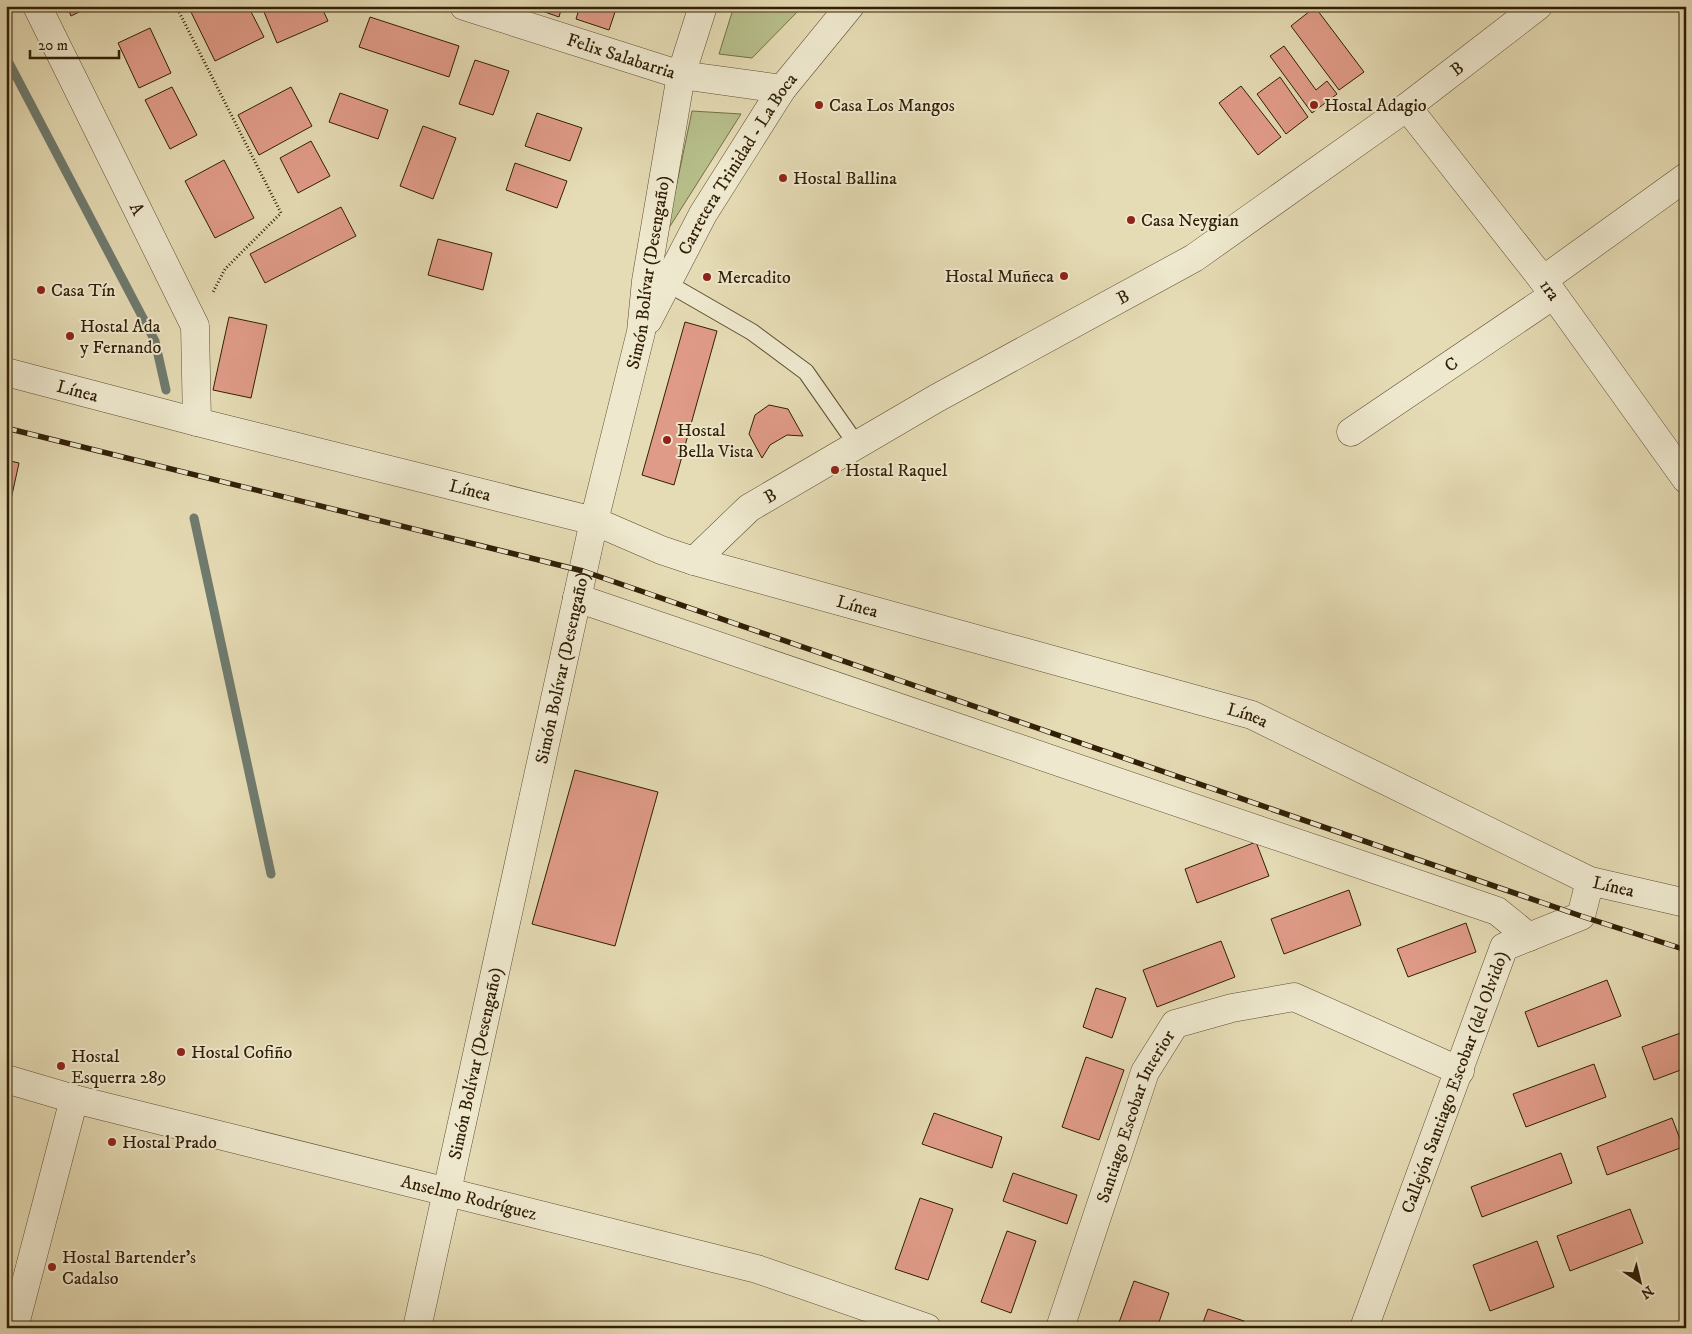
<svg xmlns="http://www.w3.org/2000/svg" width="1692" height="1334" font-family="'IM FELL DW Pica',serif">
  <rect width="100%" height="100%" fill="#e5dbb4"/>
  <filter id="stains"><feTurbulence type="fractalNoise" baseFrequency=".004" numOctaves="4"/><feColorMatrix values="0 0 0 0 .2 0 0 0 0 .09 0 0 0 0 .02 0 0 0 .5 -.17"/></filter>
  <radialGradient id="worn" r=".72"><stop offset=".6" stop-color="#630" stop-opacity="0"/><stop offset="1" stop-color="#630" stop-opacity=".3"/></radialGradient>
  <g fill="#b7bf8b" stroke="#746f48">
    <path d="M 734,6 L 803,6 L 752,58 L 719,54 Z"/>
    <path d="M 692,111 L 741,114 L 667,231 Z"/>
  </g>
  <g fill="none" stroke-linecap="round" stroke-linejoin="round">
    <g stroke="#6f7b6f" stroke-width="9">
      <path d="M 6,57 L 155,341 L 166,390"/>
      <path d="M 194,518 L 271,874"/>
    </g>
  </g>
  <g fill="#e09b88" stroke="#311f05">
    <path d="M 67,6 L 91,6 L 71,16 Z"/>
    <path d="M 188,6 L 248,6 L 264,37 L 215,61 Z"/>
    <path d="M 277,6 L 321,6 L 328,21 L 277,43 L 264,12 Z"/>
    <path d="M 528,6 L 562,6 L 559,17 Z"/>
    <path d="M 580,6 L 617,6 L 609,30 L 576,19 Z"/>
    <path d="M 1315,7 L 1364,72 L 1339,90 L 1291,26 Z"/>
    <path d="M 370,17 L 459,46 L 449,77 L 359,47 Z"/>
    <path d="M 150,28 L 171,73 L 139,88 L 118,43 Z"/>
    <path d="M 1284,46 L 1316,90 L 1327,81 L 1337,94 L 1312,113 L 1270,56 Z"/>
    <path d="M 475,60 L 509,71 L 493,115 L 459,104 Z"/>
    <path d="M 1280,77 L 1308,117 L 1286,134 L 1257,94 Z"/>
    <path d="M 1241,86 L 1281,137 L 1258,155 L 1219,103 Z"/>
    <path d="M 172,87 L 197,135 L 170,149 L 145,100 Z"/>
    <path d="M 291,87 L 312,126 L 259,155 L 238,115 Z"/>
    <path d="M 340,93 L 388,110 L 378,139 L 329,122 Z"/>
    <path d="M 537,113 L 582,128 L 570,161 L 525,146 Z"/>
    <path d="M 423,126 L 456,138 L 433,199 L 400,186 Z"/>
    <path d="M 311,141 L 330,176 L 298,193 L 280,158 Z"/>
    <path d="M 224,160 L 254,218 L 215,238 L 185,181 Z"/>
    <path d="M 515,163 L 567,181 L 557,208 L 506,190 Z"/>
    <path d="M 341,207 L 356,236 L 265,283 L 250,254 Z"/>
    <path d="M 438,239 L 492,253 L 483,290 L 428,275 Z"/>
    <path d="M 229,317 L 267,325 L 251,398 L 213,390 Z"/>
    <path d="M 685,322 L 717,331 L 674,485 L 642,475 Z"/>
    <path d="M 769,405 L 788,409 L 803,436 L 787,435 L 770,445 L 762,458 L 749,434 L 755,415 Z"/>
    <path d="M 6,460 L 19,463 L 6,522 Z"/>
    <path d="M 575,770 L 658,792 L 615,946 L 532,924 Z"/>
    <path d="M 1256,842 L 1269,876 L 1197,903 L 1185,869 Z"/>
    <path d="M 1349,890 L 1361,925 L 1284,954 L 1271,919 Z"/>
    <path d="M 1466,923 L 1476,952 L 1408,977 L 1397,949 Z"/>
    <path d="M 1221,941 L 1235,977 L 1157,1007 L 1143,970 Z"/>
    <path d="M 1607,980 L 1621,1016 L 1538,1047 L 1525,1012 Z"/>
    <path d="M 1096,988 L 1126,998 L 1112,1038 L 1083,1027 Z"/>
    <path d="M 1686,1031 L 1686,1068 L 1654,1080 L 1642,1047 Z"/>
    <path d="M 1086,1057 L 1124,1070 L 1099,1140 L 1062,1127 Z"/>
    <path d="M 1594,1064 L 1606,1097 L 1526,1127 L 1513,1094 Z"/>
    <path d="M 934,1113 L 1002,1137 L 992,1168 L 922,1144 Z"/>
    <path d="M 1672,1118 L 1683,1147 L 1607,1175 L 1597,1147 Z"/>
    <path d="M 1561,1153 L 1572,1183 L 1482,1217 L 1471,1187 Z"/>
    <path d="M 1013,1173 L 1077,1195 L 1067,1224 L 1003,1201 Z"/>
    <path d="M 920,1198 L 953,1209 L 928,1280 L 895,1269 Z"/>
    <path d="M 1630,1209 L 1643,1243 L 1570,1271 L 1557,1236 Z"/>
    <path d="M 1007,1231 L 1036,1241 L 1011,1313 L 981,1302 Z"/>
    <path d="M 1537,1241 L 1554,1287 L 1490,1311 L 1473,1265 Z"/>
    <path d="M 1134,1281 L 1169,1293 L 1157,1328 L 1117,1328 Z"/>
    <path d="M 1208,1309 L 1244,1321 L 1242,1328 L 1201,1328 Z"/>
  </g>
  <g fill="none" stroke-linecap="round" stroke-linejoin="round">
    <defs>
      <path id="service" d="M 667,283 L 752,332 L 806,372 L 857,445"/>
      <g id="minor">
        <path id="s1" d="M 37,6 L 195,326 L 197,422"/>
        <path id="s2" d="M 464,6 L 681,75 L 782,89"/>
        <path id="s3" d="M 1407,107 L 1543,280 L 1686,479"/>
        <path d="M 1543,280 L 1686,177"/>
        <path id="s4" d="M 648,320 L 703,214 L 782,89 L 850,6"/>
        <path id="s5" d="M 6,372 L 197,422 L 594,521 L 661,550 L 694,561 L 1252,715 L 1590,881 L 1686,903"/>
        <path id="s6" d="M 1351,432 L 1552,296"/>
        <path id="s7" d="M 694,561 L 749,508 L 937,398 L 1194,258 L 1407,107 L 1538,6"/>
        <path d="M 577,598 L 1497,911 L 1529,937"/>
        <path id="s8" d="M 6,1079 L 74,1099 L 757,1269 L 927,1328"/>
        <path d="M 14,1328 L 74,1099"/>
        <path id="s9" d="M 417,1328 L 594,521 L 641,332 L 646,281 L 681,75 L 703,6"/>
        <path id="s10" d="M 1060,1328 L 1145,1072 L 1175,1024 L 1232,1008 L 1294,997 L 1460,1071"/>
        <path id="s11" d="M 1364,1328 L 1504,947 L 1581,916 L 1590,881"/>
      </g>
    </defs>
    <use href="#service" stroke="#5e4e31" stroke-width="18"/>
    <use href="#minor" stroke="#5e4e31" stroke-width="29"/>
    <path stroke="#311f05" stroke-width="3" stroke-dasharray="1 2.5" stroke-linecap="butt" d="M 176,6 L 281,213 L 225,269 L 212,294"/>
    <use href="#service" stroke="#eee8ce" stroke-width="16"/>
    <use href="#minor" stroke="#eee8ce" stroke-width="28"/>
    <defs>
      <path id="rail" d="M 6,428 L 583,571 L 1581,916 L 1686,950"/>
    </defs>
    <use href="#rail" stroke="#311f05" stroke-width="5.5"/>
    <use href="#rail" stroke="#eee8ce" stroke-width="4" stroke-dasharray="11" stroke-linecap="butt"/>
  </g>
  <g fill="#8f2418" stroke="#eee8ce" stroke-width="2">
    <circle cx="819" cy="105" r="5"/>
    <circle cx="1314" cy="105" r="5"/>
    <circle cx="783" cy="178" r="5"/>
    <circle cx="1131" cy="220" r="5"/>
    <circle cx="1064" cy="276" r="5"/>
    <circle cx="707" cy="277" r="5"/>
    <circle cx="41" cy="290" r="5"/>
    <circle cx="70" cy="336" r="5"/>
    <circle cx="667" cy="440" r="5"/>
    <circle cx="835" cy="470" r="5"/>
    <circle cx="181" cy="1052" r="5"/>
    <circle cx="61" cy="1066" r="5"/>
    <circle cx="112" cy="1142" r="5"/>
    <circle cx="52" cy="1267" r="5"/>
  </g>
  <g text-anchor="middle" stroke-width="4" stroke-linejoin="round" paint-order="stroke">
    <g font-size="18" fill="#311f05" stroke="#eee8ce">
      <text dy="6" stroke="none"><textPath href="#s2" startOffset="165">Felix Salabarria</textPath></text>
      <text dy="6" stroke="none"><textPath href="#s7" startOffset="911">B</textPath></text>
      <text dy="6" stroke="none"><textPath href="#s4" startOffset="180">Carretera Trinidad - La Boca</textPath></text>
      <text dy="6" stroke="none"><textPath href="#s1" startOffset="226">A</textPath></text>
      <text dy="6" stroke="none"><textPath href="#s9" startOffset="1081">Simón Bolívar (Desengaño)</textPath></text>
      <text dy="6" stroke="none"><textPath href="#s3" startOffset="232">1ra</textPath></text>
      <text dy="6" stroke="none"><textPath href="#s7" startOffset="506">B</textPath></text>
      <text dy="6" stroke="none"><textPath href="#s6" startOffset="121">C</textPath></text>
      <text dy="6" stroke="none"><textPath href="#s5" startOffset="74">Línea</textPath></text>
      <text dy="6" stroke="none"><textPath href="#s5" startOffset="479">Línea</textPath></text>
      <text dy="6" stroke="none"><textPath href="#s7" startOffset="101">B</textPath></text>
      <text dy="6" stroke="none"><textPath href="#s5" startOffset="884">Línea</textPath></text>
      <text dy="6" stroke="none"><textPath href="#s9" startOffset="676">Simón Bolívar (Desengaño)</textPath></text>
      <text dy="6" stroke="none"><textPath href="#s5" startOffset="1289">Línea</textPath></text>
      <text dy="6" stroke="none"><textPath href="#s5" startOffset="1694">Línea</textPath></text>
      <text dy="6" stroke="none"><textPath href="#s9" startOffset="271">Simón Bolívar (Desengaño)</textPath></text>
      <text dy="6" stroke="none"><textPath href="#s11" startOffset="262">Callejón Santiago Escobar (del Olvido)</textPath></text>
      <text dy="6" stroke="none"><textPath href="#s10" startOffset="225">Santiago Escobar Interior</textPath></text>
      <text dy="6" stroke="none"><textPath href="#s8" startOffset="478">Anselmo Rodríguez</textPath></text>
    </g>
    <g font-size="18" fill="#311f05" stroke="#eee8ce" text-anchor="start">
      <text x="829" y="111">Casa Los Mangos</text>
      <text x="1324" y="111">Hostal Adagio</text>
      <text x="793" y="184">Hostal Ballina</text>
      <text x="1141" y="226">Casa Neygian</text>
      <text x="1054" y="282" text-anchor="end">Hostal Muñeca</text>
      <text x="717" y="283">Mercadito</text>
      <text x="51" y="296">Casa Tín</text>
      <text x="80" y="332">Hostal Ada<tspan x="80" dy="21">y Fernando</tspan></text>
      <text x="677" y="436">Hostal<tspan x="677" dy="21">Bella Vista</tspan></text>
      <text x="845" y="476">Hostal Raquel</text>
      <text x="191" y="1058">Hostal Cofiño</text>
      <text x="71" y="1062">Hostal<tspan x="71" dy="21">Esquerra 289</tspan></text>
      <text x="122" y="1148">Hostal Prado</text>
      <text x="62" y="1263">Hostal Bartender’s<tspan x="62" dy="21">Cadalso</tspan></text>
    </g>
  </g>
  <rect width="1692" height="1334" fill="none" stroke="#e5dbb4" stroke-width="25"/>
  <rect x="8" y="8" width="1677" height="1319" fill="none" stroke="#311f05" stroke-width="2.5"/>
  <rect x="12" y="12" width="1667" height="1309" fill="none" stroke="#311f05"/>
  <g transform="translate(1640 1282) rotate(145)" stroke="#eee8ce" stroke-width="4" paint-order="stroke">
  <path d="M0-4L9 19L0 12L-9 19Z" fill="#311f05"/>
  <text y="-8" font-size="14" font-weight="bold" text-anchor="middle" fill="#311f05">N</text>
  </g>
  <path d="M30 50v8h89v-8" fill="none" stroke="#311f05" stroke-width="2.5"/>
  <text x="38" y="50" font-size="15" fill="#311f05" stroke="#eee8ce" stroke-width="4" paint-order="stroke">20 m</text>
  <rect width="100%" height="100%" filter="url(#stains)"/>
  <rect width="100%" height="100%" fill="url(#worn)"/>
</svg>
